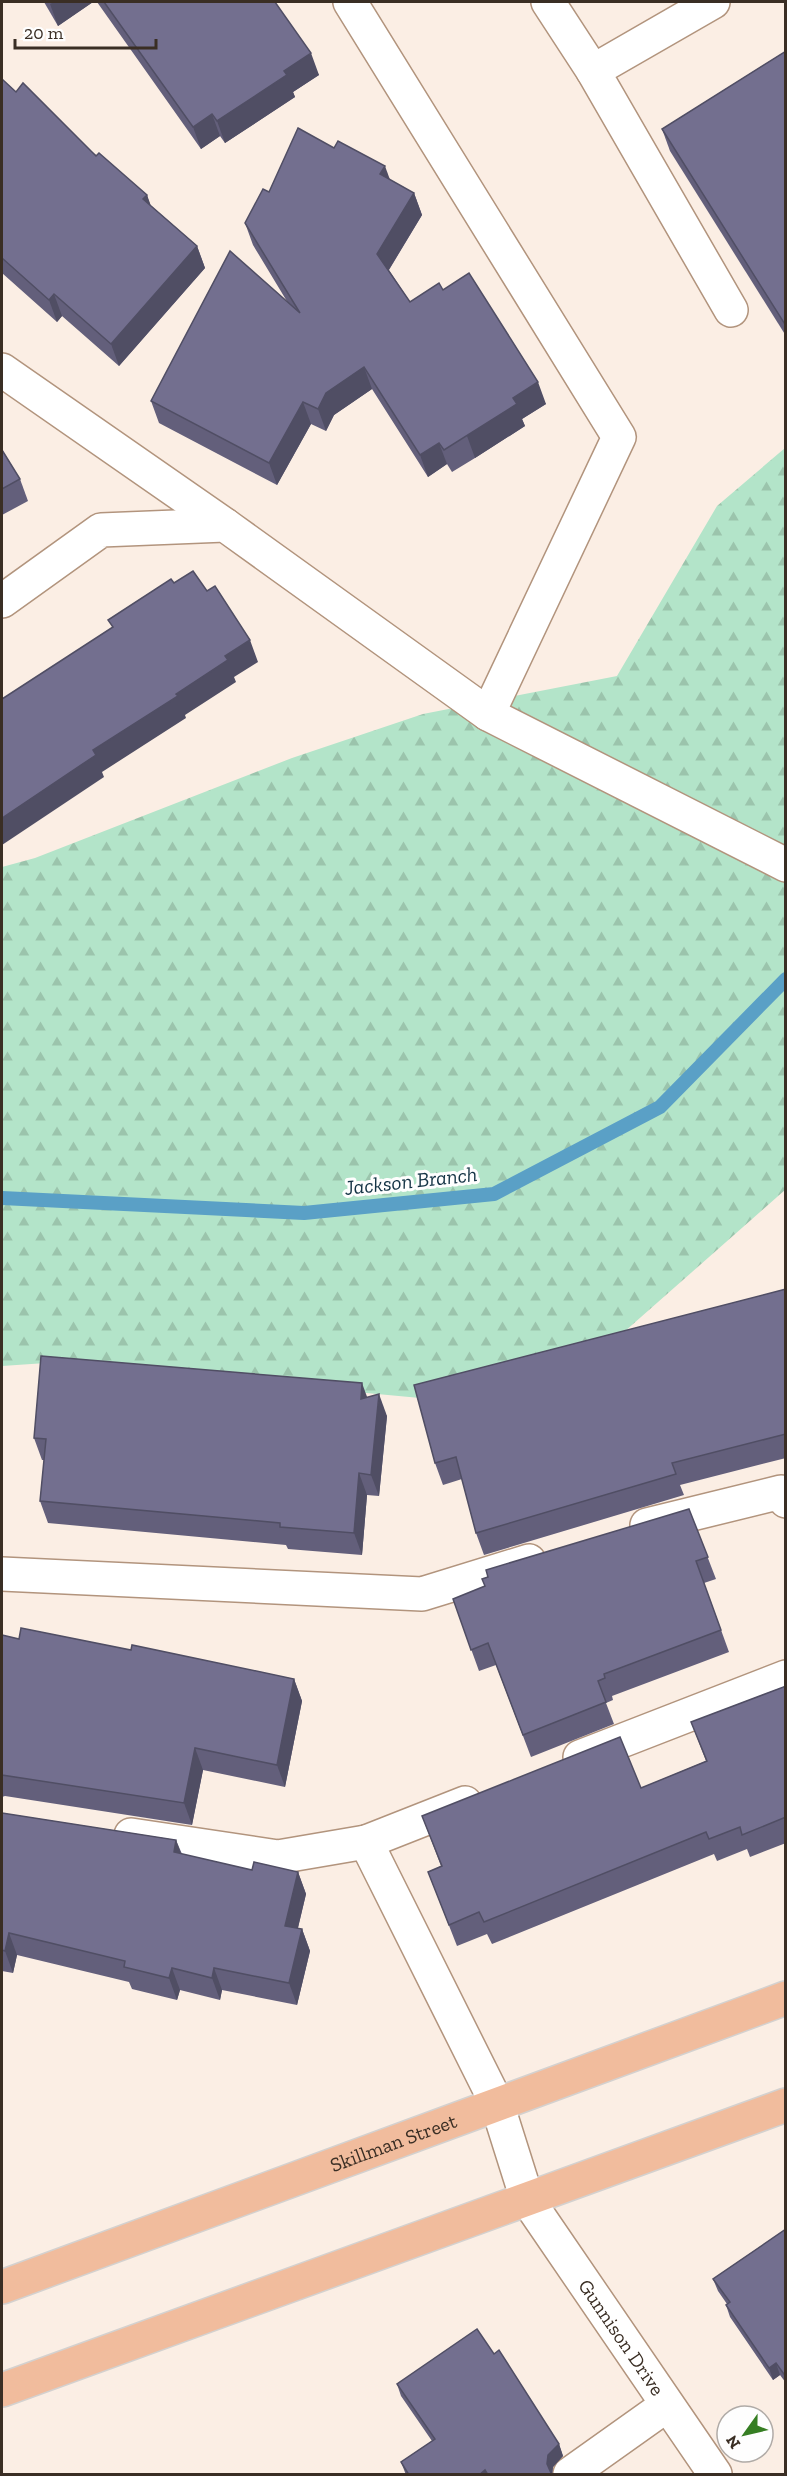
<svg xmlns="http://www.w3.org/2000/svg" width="787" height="2476" font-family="'Zilla Slab',serif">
  <defs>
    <pattern id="forest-firs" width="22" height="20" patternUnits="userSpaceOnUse" patternTransform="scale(1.5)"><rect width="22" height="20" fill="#b3e4c9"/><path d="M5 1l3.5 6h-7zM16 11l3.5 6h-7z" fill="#9bc4ac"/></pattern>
  </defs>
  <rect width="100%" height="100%" fill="#fbeee4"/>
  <path fill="url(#forest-firs)" d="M 785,448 L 785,1190 L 607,1347 L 420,1398 L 46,1363 L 2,1366 L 2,867 L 35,858 L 292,758 L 423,714 L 617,676 L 717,506 Z"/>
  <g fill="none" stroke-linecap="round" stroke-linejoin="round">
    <path stroke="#5aa0c6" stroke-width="14" d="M 2,1198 L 304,1213 L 494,1194 L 660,1107 L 786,979"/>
    <defs>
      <g id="minor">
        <path d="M 350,2 L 619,437 L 488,714 L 786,865"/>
        <path d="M 548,2 L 593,71"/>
        <path d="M 713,2 L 593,71 L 731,310"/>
        <path d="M 2,370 L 225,525"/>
        <path d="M 2,601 L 101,530 L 225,525 L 488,714"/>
        <path d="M 647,1525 L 781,1492 L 786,1501"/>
        <path d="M 2,1574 L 422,1594 L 529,1561"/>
        <path d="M 580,1757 L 786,1677"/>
        <path d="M 131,1835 L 278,1857 L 366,1842 L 465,1803"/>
        <path id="s1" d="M 366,1842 L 497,2104 L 527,2199 L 715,2474"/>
        <path d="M 570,2474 L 667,2405"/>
      </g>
      <g id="major">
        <path id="s2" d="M 2,2287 L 786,1998"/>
        <path d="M 2,2390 L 786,2105"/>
      </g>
    </defs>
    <use href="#minor" stroke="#b2947d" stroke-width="36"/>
    <use href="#major" stroke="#d4d1cf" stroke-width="36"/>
    <use href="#minor" stroke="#fff" stroke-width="33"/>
    <use href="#major" stroke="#f1bc9d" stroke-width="33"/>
  </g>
  <g fill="#635f7b">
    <path d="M 44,2 L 93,2 L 58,26 Z"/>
    <path d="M 97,2 L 275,2 L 319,75 L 293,92 L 295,97 L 225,143 L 220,136 L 201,149 Z"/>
    <path d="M 786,51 L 786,336 L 670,151 L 662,129 Z"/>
    <path d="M 2,79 L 16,92 L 147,195 L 150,205 L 197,246 L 205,268 L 119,366 L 62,316 L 57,322 L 2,273 Z"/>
    <path d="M 390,180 L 414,193 L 422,215 L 389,270 L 410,302 L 443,290 L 546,404 L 522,419 L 525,426 L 475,458 L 452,472 L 447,464 L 428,477 L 372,389 L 334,415 L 326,431 L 311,424 L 277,485 L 159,423 L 151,401 L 288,303 L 253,245 L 245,223 L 269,192 Z"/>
    <path d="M 2,450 L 20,479 L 28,501 L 2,515 Z"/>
    <path d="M 786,1289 L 786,1458 L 680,1485 L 684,1495 L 484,1555 L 476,1533 L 462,1479 L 443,1485 L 435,1463 Z"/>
    <path d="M 367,1397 L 387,1416 L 379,1496 L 367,1495 L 362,1555 L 288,1549 L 286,1545 L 48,1523 L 40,1501 L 44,1460 L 42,1460 L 34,1438 Z"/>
    <path d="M 689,1509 L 716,1579 L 704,1583 L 729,1652 L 612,1696 L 613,1700 L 606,1703 L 614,1724 L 531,1757 L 496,1665 L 479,1671 L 453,1599 Z"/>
    <path d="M 2,1635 L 19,1639 L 131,1650 L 294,1679 L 302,1701 L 285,1787 L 203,1770 L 192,1825 L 5,1796 L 2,1797 Z"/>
    <path d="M 786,1686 L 786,1843 L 750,1857 L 747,1849 L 717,1861 L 714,1854 L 492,1944 L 487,1934 L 457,1946 L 428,1872 L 441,1866 L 422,1816 L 641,1788 L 706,1761 L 691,1722 Z"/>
    <path d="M 2,1813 L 176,1840 L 182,1854 L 252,1870 L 298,1872 L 306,1894 L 298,1928 L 302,1929 L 310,1951 L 297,2005 L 222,1990 L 220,2000 L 180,1990 L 177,2000 L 132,1989 L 129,1982 L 17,1955 L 13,1973 L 2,1971 Z"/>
    <path d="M 786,2229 L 786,2383 L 780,2375 L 773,2380 L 730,2317 L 726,2305 L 727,2304 L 718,2291 L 713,2279 Z"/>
    <path d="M 494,2354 L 559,2444 L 563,2456 L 553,2467 L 552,2475 L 406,2475 L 401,2462 L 432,2441 L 401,2396 L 397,2384 Z"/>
  </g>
  <g fill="#504e64">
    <path d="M 54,2 L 93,2 L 58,26 L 50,4 Z"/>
    <path d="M 311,53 L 319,75 L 293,92 L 295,97 L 225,143 L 217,121 L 284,71 Z"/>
    <path d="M 212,114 L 220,136 L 201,149 L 193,127 Z"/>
    <path d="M 385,166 L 393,188 L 380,174 Z"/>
    <path d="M 414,193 L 422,215 L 385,276 L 377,254 Z"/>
    <path d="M 147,195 L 155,217 L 143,199 Z"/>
    <path d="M 197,246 L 205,268 L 119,366 L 111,344 Z"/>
    <path d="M 54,294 L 62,316 L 57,322 L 49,300 Z"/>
    <path d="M 364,367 L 372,389 L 334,415 L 326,431 L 318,409 L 326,393 Z"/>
    <path d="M 538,382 L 546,404 L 522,419 L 525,426 L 475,458 L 467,436 L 513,398 Z"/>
    <path d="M 303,402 L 311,424 L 277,485 L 269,463 Z"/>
    <path d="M 439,443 L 447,464 L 428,477 L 420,455 Z"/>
    <path d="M 250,640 L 258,662 L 234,677 L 236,682 L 185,715 L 186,718 L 102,772 L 104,777 L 2,845 L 2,818 L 93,750 L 176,694 L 225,656 Z"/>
    <path d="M 362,1383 L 370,1405 L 361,1399 Z"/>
    <path d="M 379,1394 L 387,1416 L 379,1496 L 371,1475 Z"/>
    <path d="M 359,1473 L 367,1495 L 362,1555 L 354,1533 Z"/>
    <path d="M 294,1679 L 302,1701 L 285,1787 L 277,1765 Z"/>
    <path d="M 195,1748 L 203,1770 L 192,1825 L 184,1803 Z"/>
    <path d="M 176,1840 L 184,1862 L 174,1852 Z"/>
    <path d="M 298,1872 L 306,1894 L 293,1948 L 285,1926 Z"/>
    <path d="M 302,1929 L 310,1951 L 297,2005 L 289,1983 Z"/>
    <path d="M 9,1933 L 17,1955 L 13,1973 L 5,1951 Z"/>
    <path d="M 172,1968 L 180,1990 L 177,2000 L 169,1978 Z"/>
    <path d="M 214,1968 L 222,1990 L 220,2000 L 212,1978 Z"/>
    <path d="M 776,2363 L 780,2375 L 773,2380 L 769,2368 Z"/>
    <path d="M 559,2444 L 563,2456 L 553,2467 L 552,2475 L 547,2464 L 548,2455 Z"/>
    <path d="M 485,2470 L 487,2475 L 479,2475 Z"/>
  </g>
  <g fill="#736f8f" stroke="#504e64" stroke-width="1.5">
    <path d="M 104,2 L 275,2 L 311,53 L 284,71 L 287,75 L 217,121 L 212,114 L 193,127 Z"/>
    <path d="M 786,51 L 786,326 L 662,129 Z"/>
    <path d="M 2,79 L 16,92 L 23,83 L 96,156 L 99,153 L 147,195 L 143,199 L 197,246 L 111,344 L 54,294 L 49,300 L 2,258 Z"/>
    <path d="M 298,128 L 334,148 L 338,141 L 385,166 L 380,174 L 414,193 L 377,254 L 410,302 L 439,283 L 443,290 L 469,273 L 538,382 L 513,398 L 517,404 L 444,450 L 439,443 L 420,455 L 364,367 L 326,393 L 318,409 L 303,402 L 269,463 L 151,401 L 230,251 L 300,313 L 245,223 L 263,189 L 269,192 Z"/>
    <path d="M 2,450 L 20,479 L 2,489 Z"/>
    <path d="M 193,571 L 207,591 L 215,586 L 250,640 L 225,656 L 228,660 L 176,694 L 178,696 L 93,750 L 96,755 L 2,818 L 2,699 L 113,627 L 108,620 L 171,579 L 174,583 Z"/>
    <path d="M 786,1289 L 786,1434 L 672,1463 L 676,1474 L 476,1533 L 456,1457 L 435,1463 L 414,1385 Z"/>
    <path d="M 41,1356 L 362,1383 L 361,1399 L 379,1394 L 371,1475 L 359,1473 L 354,1533 L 280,1527 L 280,1523 L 40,1501 L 46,1439 L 34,1438 Z"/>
    <path d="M 689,1509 L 708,1557 L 696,1561 L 721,1630 L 604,1674 L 605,1678 L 598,1681 L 606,1702 L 523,1735 L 488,1643 L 471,1650 L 453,1599 L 485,1586 L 482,1579 L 488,1577 L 486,1570 Z"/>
    <path d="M 21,1628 L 131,1650 L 132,1645 L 294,1679 L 277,1765 L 195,1748 L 184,1803 L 2,1775 L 2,1635 L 19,1639 Z"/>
    <path d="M 786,1686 L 786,1817 L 742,1835 L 740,1827 L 709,1839 L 706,1832 L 484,1922 L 479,1912 L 449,1925 L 428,1872 L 442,1866 L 422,1816 L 620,1737 L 641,1788 L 707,1761 L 691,1722 Z"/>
    <path d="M 2,1813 L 176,1840 L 174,1852 L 252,1870 L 254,1862 L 298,1872 L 285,1926 L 302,1929 L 289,1983 L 214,1968 L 212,1978 L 172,1968 L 169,1978 L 124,1967 L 125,1961 L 9,1933 L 5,1951 L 2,1950 Z"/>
    <path d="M 786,2229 L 786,2377 L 776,2363 L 769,2368 L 726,2305 L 730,2302 L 713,2279 Z"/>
    <path d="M 477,2329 L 494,2354 L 499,2350 L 559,2444 L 548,2455 L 547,2464 L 551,2473 L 552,2475 L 488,2475 L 485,2470 L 479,2475 L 409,2475 L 401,2462 L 435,2439 L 397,2384 Z"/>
  </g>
  <g text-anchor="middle" stroke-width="6" stroke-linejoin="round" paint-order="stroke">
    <g font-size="20" fill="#3a2e24" stroke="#fefefe">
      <text dy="7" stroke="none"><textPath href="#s2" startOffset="417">Skillman Street</textPath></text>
      <text dy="7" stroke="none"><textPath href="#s1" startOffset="560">Gunnison Drive</textPath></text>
    </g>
    <g font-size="21" font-style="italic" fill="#133344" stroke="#fefefe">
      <text transform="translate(411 1181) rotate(-6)" y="7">Jackson Branch</text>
    </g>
  </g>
  <rect width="787" height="2476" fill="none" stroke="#3a2e24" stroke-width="6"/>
  <g transform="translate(745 2434) rotate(236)"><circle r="28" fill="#fefefe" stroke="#b0aba7" stroke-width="1.5"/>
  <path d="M0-4.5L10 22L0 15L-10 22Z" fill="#367e23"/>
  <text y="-9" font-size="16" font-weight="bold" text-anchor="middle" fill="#3a2e24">N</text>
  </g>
  <path d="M15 39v9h141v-9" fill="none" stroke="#3a2e24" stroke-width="3"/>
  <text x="24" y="39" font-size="18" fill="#3a2e24" stroke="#fefefe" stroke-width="4.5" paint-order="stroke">20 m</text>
</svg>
